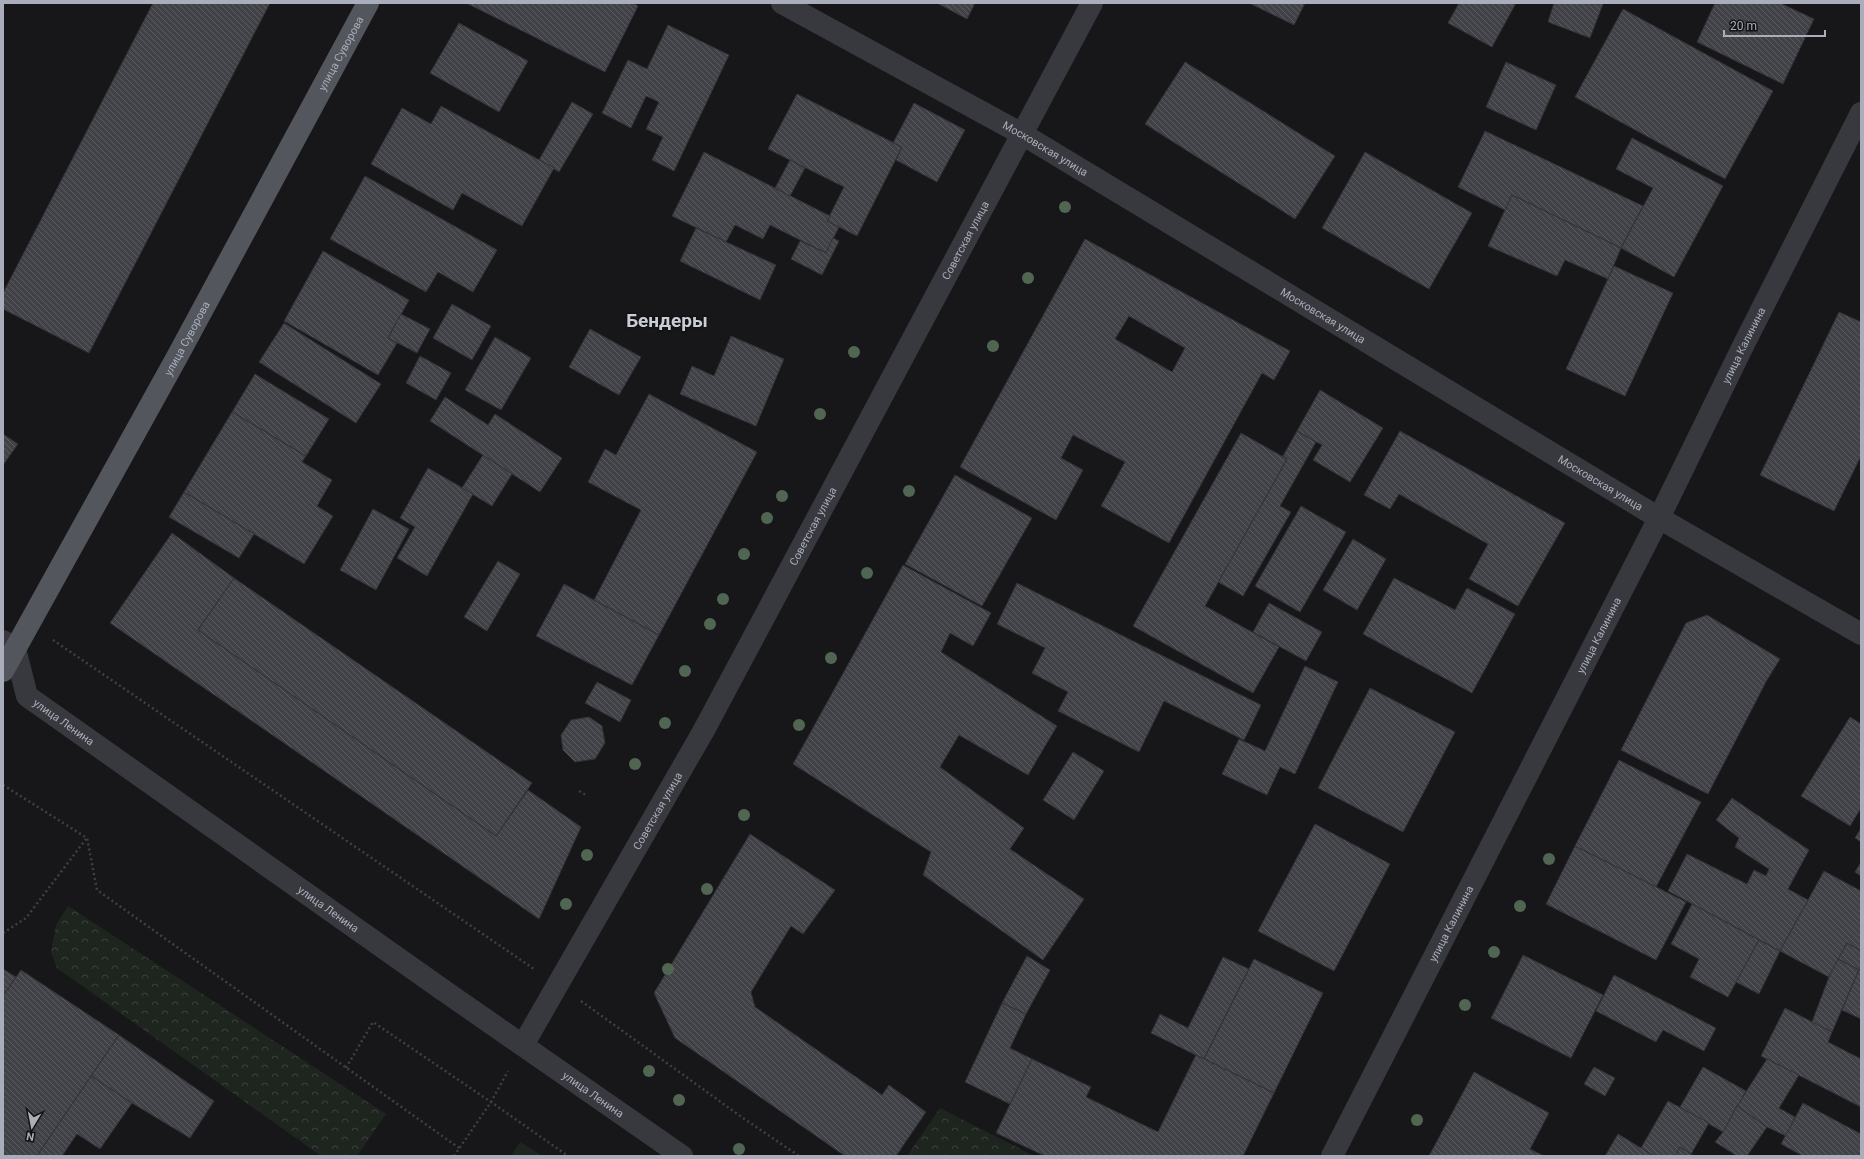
<svg xmlns="http://www.w3.org/2000/svg" width="1864" height="1159" font-family="Roboto,sans-serif">
  <defs>
    <pattern id="forest-crowns" width="20" height="18" patternUnits="userSpaceOnUse"><rect width="20" height="18" fill="#1d251e"/><path d="M2 6a3 3 0 1 1 6 0M12 15a3 3 0 1 1 6 0" fill="none" stroke="#3b423d"/></pattern>
    <pattern id="building-back-hatch" width="6" height="6" patternUnits="userSpaceOnUse"><rect width="6" height="6" fill="#414247"/><path d="M-1 5l2 2M0 0l6 6M5-1l2 2" fill="none" stroke="#5a5b5f"/></pattern>
  </defs>
  <rect width="100%" height="100%" fill="#17171a"/>
  <path fill="#1d251e" d="M 520,1142 L 543,1156 L 511,1156 Z"/>
  <g fill="url(#forest-crowns)">
    <path d="M 68,906 L 386,1114 L 357,1156 L 321,1156 L 57,968 L 51,952 L 56,925 Z"/>
    <path d="M 940,1108 L 1034,1156 L 907,1156 Z"/>
  </g>
  <g fill="url(#building-back-hatch)" stroke="#313136" fill-rule="evenodd">
    <path d="M 153,3 L 270,3 L 89,353 L 3,309 L 3,293 Z"/>
    <path d="M 466,3 L 633,3 L 638,6 L 605,72 Z"/>
    <path d="M 937,3 L 975,3 L 967,19 Z"/>
    <path d="M 1249,3 L 1305,3 L 1294,25 Z"/>
    <path d="M 1459,3 L 1516,3 L 1492,47 L 1448,23 Z"/>
    <path d="M 1554,3 L 1603,4 L 1590,38 L 1548,22 Z"/>
    <path d="M 1715,3 L 1780,3 L 1814,19 L 1783,84 L 1697,42 Z"/>
    <path d="M 1623,9 L 1773,91 L 1725,179 L 1575,97 Z"/>
    <path d="M 459,23 L 528,61 L 499,112 L 430,73 Z"/>
    <path d="M 668,25 L 729,55 L 674,171 L 652,160 L 663,137 L 646,129 L 659,102 L 646,96 L 631,128 L 602,113 L 628,60 L 647,69 Z"/>
    <path d="M 1185,62 L 1335,156 L 1295,219 L 1145,124 Z"/>
    <path d="M 1506,62 L 1556,85 L 1536,130 L 1486,107 Z"/>
    <path d="M 797,94 L 902,147 L 857,236 L 827,221 L 844,187 L 768,149 Z"/>
    <path d="M 572,102 L 593,114 L 559,172 L 539,160 Z"/>
    <path d="M 914,103 L 965,130 L 937,182 L 896,160 L 902,147 L 893,143 Z"/>
    <path d="M 441,106 L 554,168 L 522,226 L 462,193 L 453,210 L 371,164 L 402,108 L 431,124 Z"/>
    <path d="M 1485,131 L 1643,206 L 1621,248 L 1512,195 L 1505,210 L 1458,187 Z"/>
    <path d="M 1632,138 L 1723,186 L 1674,277 L 1621,248 L 1653,188 L 1616,169 Z"/>
    <path d="M 704,152 L 830,216 L 827,221 L 839,227 L 826,253 L 770,225 L 763,239 L 735,225 L 726,242 L 672,216 Z"/>
    <path d="M 1365,152 L 1472,213 L 1429,289 L 1322,228 Z"/>
    <path d="M 790,160 L 805,168 L 790,196 L 775,188 Z"/>
    <path d="M 365,176 L 497,250 L 473,292 L 438,272 L 426,292 L 330,239 Z"/>
    <path d="M 1512,195 L 1621,248 L 1608,279 L 1565,260 L 1557,276 L 1488,246 Z"/>
    <path d="M 696,228 L 776,265 L 760,300 L 680,261 Z"/>
    <path d="M 833,238 L 839,241 L 822,275 L 791,259 L 800,241 L 826,253 Z"/>
    <path d="M 1085,239 L 1290,351 L 1274,380 L 1262,373 L 1169,543 L 1101,506 L 1125,462 L 1073,435 L 1061,458 L 1083,470 L 1056,520 L 960,467 ZM 1129,316 L 1185,348 L 1172,372 L 1115,339 Z"/>
    <path d="M 323,251 L 409,300 L 388,338 L 397,343 L 378,375 L 284,321 Z"/>
    <path d="M 1614,266 L 1673,293 L 1625,396 L 1566,369 Z"/>
    <path d="M 452,304 L 491,326 L 472,360 L 433,338 Z"/>
    <path d="M 1839,312 L 1861,322 L 1861,456 L 1834,511 L 1760,475 Z"/>
    <path d="M 401,314 L 430,329 L 417,353 L 388,338 Z"/>
    <path d="M 284,323 L 381,384 L 356,423 L 259,362 Z"/>
    <path d="M 590,329 L 641,357 L 619,395 L 569,367 Z"/>
    <path d="M 731,336 L 784,359 L 756,426 L 680,394 L 692,366 L 714,376 Z"/>
    <path d="M 495,337 L 531,358 L 501,410 L 465,390 Z"/>
    <path d="M 420,356 L 451,373 L 436,400 L 406,383 Z"/>
    <path d="M 255,374 L 329,419 L 306,456 L 232,412 Z"/>
    <path d="M 1320,390 L 1383,428 L 1350,482 L 1313,460 L 1322,445 L 1297,431 Z"/>
    <path d="M 649,394 L 757,452 L 659,635 L 594,600 L 641,510 L 588,482 L 605,449 L 616,455 Z"/>
    <path d="M 445,397 L 488,425 L 495,414 L 562,458 L 540,492 L 430,421 Z"/>
    <path d="M 232,412 L 306,456 L 302,462 L 332,480 L 317,506 L 333,516 L 304,564 L 184,492 Z"/>
    <path d="M 1297,431 L 1316,442 L 1280,506 L 1291,512 L 1243,596 L 1218,582 L 1287,459 L 1283,456 Z"/>
    <path d="M 1400,431 L 1565,523 L 1518,606 L 1469,579 L 1488,544 L 1399,494 L 1390,509 L 1364,495 Z"/>
    <path d="M 1241,433 L 1287,459 L 1205,606 L 1279,647 L 1253,693 L 1133,626 Z"/>
    <path d="M 3,434 L 18,444 L 3,465 Z"/>
    <path d="M 483,455 L 512,474 L 492,506 L 462,488 Z"/>
    <path d="M 428,468 L 473,494 L 427,576 L 397,558 L 415,527 L 400,518 Z"/>
    <path d="M 955,475 L 1032,518 L 982,606 L 905,564 Z"/>
    <path d="M 184,492 L 254,534 L 239,558 L 169,517 Z"/>
    <path d="M 1301,506 L 1346,532 L 1300,612 L 1255,586 Z"/>
    <path d="M 373,509 L 409,529 L 376,590 L 340,570 Z"/>
    <path d="M 172,533 L 234,578 L 198,630 L 496,836 L 528,790 L 581,827 L 539,919 L 110,623 Z"/>
    <path d="M 1353,539 L 1386,559 L 1357,610 L 1323,590 Z"/>
    <path d="M 498,561 L 520,574 L 487,631 L 464,617 Z"/>
    <path d="M 903,565 L 991,613 L 973,646 L 950,633 L 941,652 L 1057,726 L 1028,775 L 959,735 L 940,767 L 1024,828 L 1010,849 L 1084,899 L 1043,960 L 923,875 L 931,852 L 793,764 Z"/>
    <path d="M 234,578 L 532,783 L 496,836 L 198,630 Z"/>
    <path d="M 1394,578 L 1455,610 L 1467,588 L 1515,614 L 1472,693 L 1363,634 Z"/>
    <path d="M 1017,583 L 1261,705 L 1244,740 L 1164,701 L 1139,752 L 1058,711 L 1068,692 L 1032,673 L 1045,648 L 997,624 Z"/>
    <path d="M 564,584 L 659,635 L 632,685 L 536,636 Z"/>
    <path d="M 1269,603 L 1322,632 L 1306,661 L 1253,632 Z"/>
    <path d="M 1707,615 L 1780,659 L 1767,680 L 1708,794 L 1621,750 L 1686,623 Z"/>
    <path d="M 1305,666 L 1338,682 L 1295,774 L 1280,767 L 1267,795 L 1222,774 L 1239,739 L 1265,751 Z"/>
    <path d="M 597,682 L 631,700 L 620,722 L 585,703 Z"/>
    <path d="M 1370,688 L 1455,732 L 1403,832 L 1318,788 Z"/>
    <path d="M 589,717 L 602,726 L 605,743 L 595,759 L 575,762 L 563,750 L 561,735 L 571,720 Z"/>
    <path d="M 1850,717 L 1861,724 L 1861,808 L 1850,826 L 1801,796 Z"/>
    <path d="M 1073,752 L 1104,771 L 1074,820 L 1043,800 Z"/>
    <path d="M 1619,760 L 1701,802 L 1656,887 L 1575,846 Z"/>
    <path d="M 1732,798 L 1809,850 L 1788,889 L 1808,900 L 1780,951 L 1668,891 L 1687,854 L 1747,884 L 1754,870 L 1766,876 L 1769,869 L 1735,847 L 1739,838 L 1716,820 Z"/>
    <path d="M 1315,824 L 1390,864 L 1334,971 L 1258,931 Z"/>
    <path d="M 1861,828 L 1861,842 L 1855,838 Z"/>
    <path d="M 750,834 L 835,890 L 803,934 L 791,926 L 751,992 L 755,1007 L 882,1095 L 889,1085 L 926,1112 L 896,1156 L 845,1156 L 675,1038 L 654,993 Z"/>
    <path d="M 1575,846 L 1686,902 L 1656,960 L 1546,904 Z"/>
    <path d="M 1861,862 L 1861,876 L 1855,872 Z"/>
    <path d="M 1824,871 L 1861,891 L 1861,951 L 1847,943 L 1829,977 L 1780,951 Z"/>
    <path d="M 1692,904 L 1759,940 L 1728,997 L 1690,977 L 1699,959 L 1671,944 Z"/>
    <path d="M 1759,940 L 1780,951 L 1759,994 L 1736,982 Z"/>
    <path d="M 1847,943 L 1861,951 L 1861,971 L 1838,959 Z"/>
    <path d="M 1523,955 L 1603,995 L 1571,1058 L 1491,1018 Z"/>
    <path d="M 1027,956 L 1050,970 L 1026,1014 L 1002,1003 Z"/>
    <path d="M 1223,957 L 1249,969 L 1204,1059 L 1151,1033 L 1160,1014 L 1188,1028 Z"/>
    <path d="M 1254,959 L 1323,993 L 1274,1093 L 1204,1059 Z"/>
    <path d="M 1838,959 L 1859,970 L 1832,1032 L 1812,1022 L 1829,977 Z"/>
    <path d="M 3,969 L 16,977 L 3,996 Z"/>
    <path d="M 21,970 L 119,1035 L 37,1156 L 3,1156 L 3,996 Z"/>
    <path d="M 1859,970 L 1861,971 L 1861,1019 L 1842,1010 Z"/>
    <path d="M 1614,975 L 1716,1028 L 1704,1051 L 1663,1030 L 1656,1042 L 1596,1011 Z"/>
    <path d="M 1002,1003 L 1026,1014 L 1010,1048 L 1032,1059 L 1010,1104 L 965,1082 Z"/>
    <path d="M 1785,1008 L 1832,1032 L 1828,1042 L 1861,1059 L 1861,1107 L 1761,1056 Z"/>
    <path d="M 119,1035 L 214,1101 L 190,1138 L 132,1103 L 91,1076 Z"/>
    <path d="M 1196,1055 L 1274,1093 L 1243,1156 L 1045,1156 L 996,1133 L 1032,1059 L 1091,1087 L 1086,1097 L 1158,1132 Z"/>
    <path d="M 1767,1059 L 1799,1075 L 1779,1108 L 1795,1117 L 1786,1136 L 1767,1127 L 1737,1106 Z"/>
    <path d="M 1594,1067 L 1615,1078 L 1605,1096 L 1584,1084 Z"/>
    <path d="M 1703,1067 L 1746,1091 L 1723,1132 L 1680,1107 Z"/>
    <path d="M 1474,1072 L 1549,1113 L 1530,1149 L 1544,1156 L 1429,1156 Z"/>
    <path d="M 91,1076 L 132,1103 L 100,1149 L 77,1134 L 62,1156 L 37,1156 Z"/>
    <path d="M 1668,1101 L 1709,1123 L 1691,1154 L 1680,1147 L 1675,1156 L 1654,1156 L 1641,1148 Z"/>
    <path d="M 1803,1103 L 1861,1134 L 1861,1156 L 1803,1156 L 1781,1144 Z"/>
    <path d="M 1737,1106 L 1767,1127 L 1747,1156 L 1737,1156 L 1715,1142 L 1723,1132 Z"/>
    <path d="M 1618,1134 L 1641,1148 L 1654,1156 L 1605,1156 Z"/>
    <path d="M 1680,1147 L 1691,1154 L 1694,1156 L 1675,1156 Z"/>
  </g>
  <g fill="none" stroke-linecap="round" stroke-linejoin="round">
    <g stroke="#3e4046" stroke-width="2.5" stroke-dasharray="2 3" stroke-linecap="butt">
      <path d="M 53,640 L 534,969"/>
      <path d="M 3,785 L 87,838 L 97,890 L 459,1148"/>
      <path d="M 579,791 L 586,795"/>
      <path d="M 3,933 L 26,918 L 86,839"/>
      <path d="M 581,1001 L 743,1118 L 799,1156"/>
      <path d="M 346,1068 L 373,1022 L 491,1102 L 568,1156"/>
      <path d="M 454,1156 L 491,1102 L 508,1071"/>
    </g>
    <g stroke="#38393f" stroke-width="22">
      <path id="s1" d="M 443,990 L 682,1156"/>
      <path id="s2" d="M 523,1045 L 704,730"/>
    </g>
    <g stroke="#38393f" stroke-width="22">
      <path id="s3" d="M 782,3 L 1022,134 L 1659,518 L 1861,634"/>
      <path id="s4" d="M 3,641 L 15,649 L 27,696 L 443,990"/>
      <path id="s5" d="M 704,730 L 1092,3"/>
      <path id="s6" d="M 1332,1156 L 1659,518 L 1744,344 L 1861,113"/>
    </g>
    <path stroke="#54565e" stroke-width="22" id="s7" d="M 3,671 L 177,357 L 368,3"/>
  </g>
  <g fill="#506653">
    <circle cx="1065" cy="207" r="6"/>
    <circle cx="1028" cy="278" r="6"/>
    <circle cx="993" cy="346" r="6"/>
    <circle cx="854" cy="352" r="6"/>
    <circle cx="820" cy="414" r="6"/>
    <circle cx="909" cy="491" r="6"/>
    <circle cx="782" cy="496" r="6"/>
    <circle cx="767" cy="518" r="6"/>
    <circle cx="744" cy="554" r="6"/>
    <circle cx="867" cy="573" r="6"/>
    <circle cx="723" cy="599" r="6"/>
    <circle cx="710" cy="624" r="6"/>
    <circle cx="831" cy="658" r="6"/>
    <circle cx="685" cy="671" r="6"/>
    <circle cx="665" cy="723" r="6"/>
    <circle cx="799" cy="725" r="6"/>
    <circle cx="635" cy="764" r="6"/>
    <circle cx="744" cy="815" r="6"/>
    <circle cx="587" cy="855" r="6"/>
    <circle cx="1549" cy="859" r="6"/>
    <circle cx="707" cy="889" r="6"/>
    <circle cx="566" cy="904" r="6"/>
    <circle cx="1520" cy="906" r="6"/>
    <circle cx="1494" cy="952" r="6"/>
    <circle cx="668" cy="969" r="6"/>
    <circle cx="1465" cy="1005" r="6"/>
    <circle cx="649" cy="1071" r="6"/>
    <circle cx="679" cy="1100" r="6"/>
    <circle cx="1417" cy="1120" r="6"/>
    <circle cx="739" cy="1149" r="6"/>
  </g>
  <g text-anchor="middle" stroke-width="3" stroke-linejoin="round" paint-order="stroke">
    <g font-size="11" fill="#a9aeba" stroke="#121215">
      <text dy="4" stroke="none"><textPath href="#s7" startOffset="704">улица Суворова</textPath></text>
      <text dy="4" stroke="none"><textPath href="#s3" startOffset="301">Московская улица</textPath></text>
      <text dy="4" stroke="none"><textPath href="#s5" startOffset="555">Советская улица</textPath></text>
      <text dy="4" stroke="none"><textPath href="#s3" startOffset="625">Московская улица</textPath></text>
      <text dy="4" stroke="none"><textPath href="#s7" startOffset="380">улица Суворова</textPath></text>
      <text dy="4" stroke="none"><textPath href="#s6" startOffset="909">улица Калинина</textPath></text>
      <text dy="4" stroke="none"><textPath href="#s3" startOffset="949">Московская улица</textPath></text>
      <text dy="4" stroke="none"><textPath href="#s5" startOffset="231">Советская улица</textPath></text>
      <text dy="4" stroke="none"><textPath href="#s6" startOffset="585">улица Калинина</textPath></text>
      <text dy="4" stroke="none"><textPath href="#s4" startOffset="108">улица Ленина</textPath></text>
      <text dy="4" stroke="none"><textPath href="#s2" startOffset="270">Советская улица</textPath></text>
      <text dy="4" stroke="none"><textPath href="#s4" startOffset="432">улица Ленина</textPath></text>
      <text dy="4" stroke="none"><textPath href="#s6" startOffset="261">улица Калинина</textPath></text>
      <text dy="4" stroke="none"><textPath href="#s1" startOffset="183">улица Ленина</textPath></text>
    </g>
    <g font-size="19" font-weight="bold" fill="#cacdd6" stroke="#121215">
      <text x="667" y="327">Бендеры</text>
    </g>
  </g>
  <rect width="1864" height="1159" fill="none" stroke="#a9aeba" stroke-width="8"/>
  <g transform="translate(32 1127) rotate(190)" stroke="#121215" stroke-width="3" paint-order="stroke">
  <path d="M0-3L7 15L0 10L-7 15Z" fill="#a9aeba"/>
  <text y="-6" font-size="11" font-weight="bold" text-anchor="middle" fill="#a9aeba">N</text>
  </g>
  <path d="M1724 30v6h101v-6" fill="none" stroke="#a9aeba" stroke-width="2"/>
  <text x="1730" y="30" font-size="12" fill="#a9aeba" stroke="#121215" stroke-width="3" paint-order="stroke">20 m</text>
</svg>
